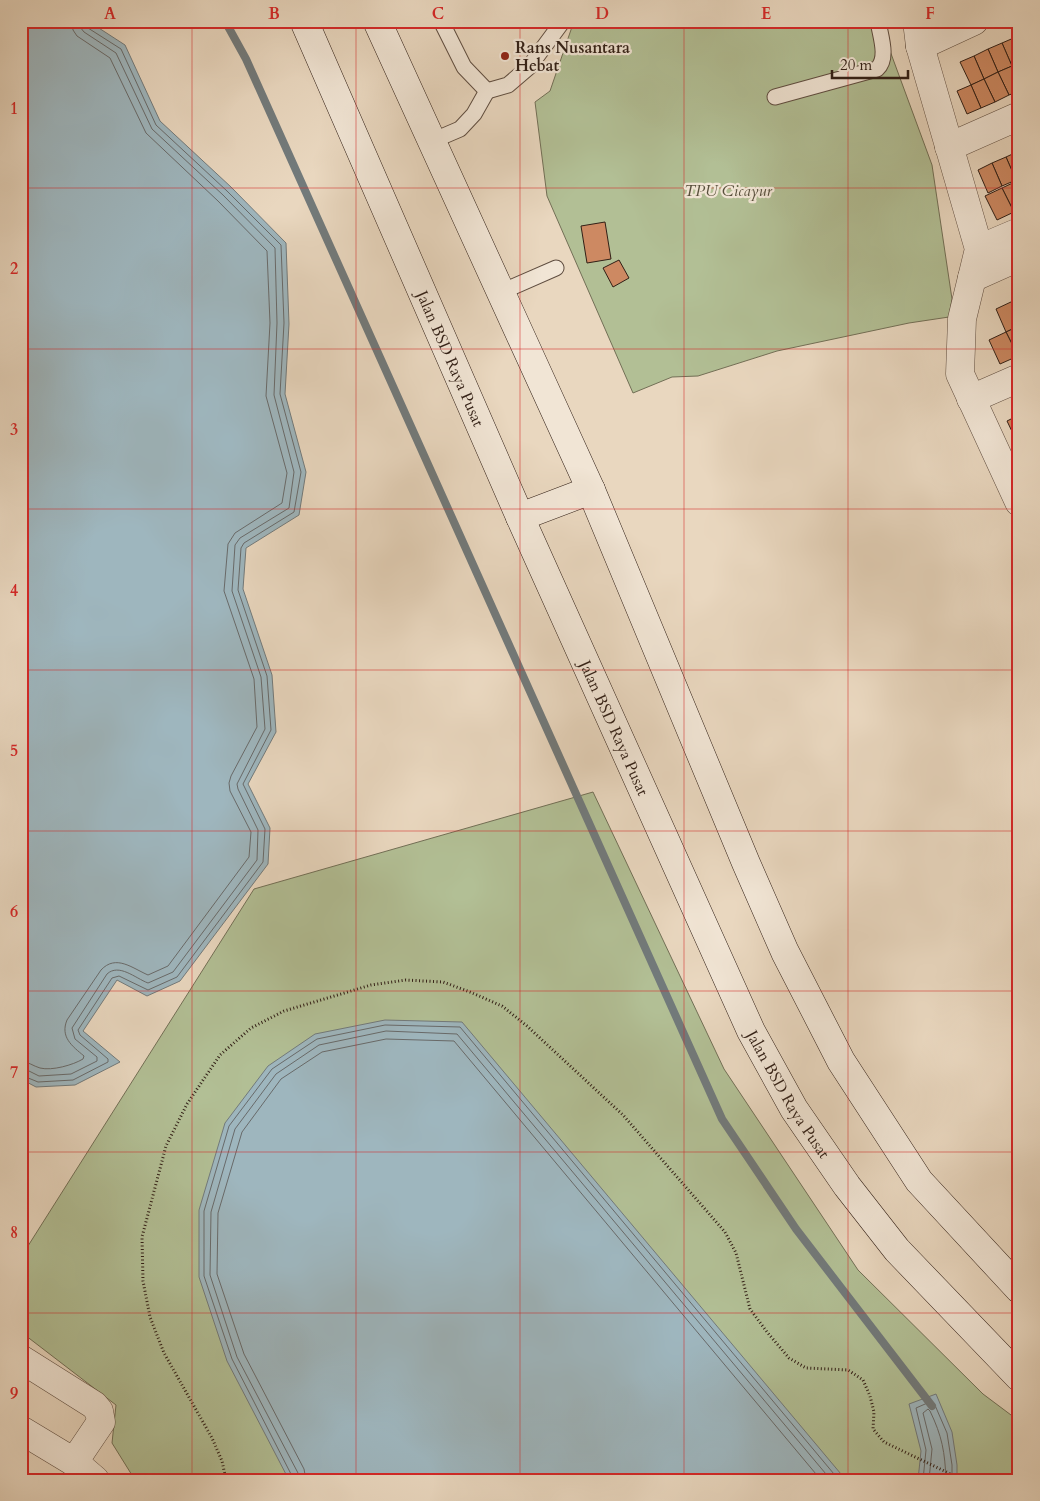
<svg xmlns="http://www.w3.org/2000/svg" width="1040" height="1501" font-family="Cardo,serif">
  <rect width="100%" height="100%" fill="#e9d7bf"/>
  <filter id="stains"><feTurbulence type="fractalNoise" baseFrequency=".004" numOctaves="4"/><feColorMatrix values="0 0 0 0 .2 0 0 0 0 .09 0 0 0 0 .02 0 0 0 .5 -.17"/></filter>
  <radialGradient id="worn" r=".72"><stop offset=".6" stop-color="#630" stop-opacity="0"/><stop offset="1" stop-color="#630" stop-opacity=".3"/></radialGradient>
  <g fill="#b2bf95" stroke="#726f56">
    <path d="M 574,21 L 879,21 L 932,165 L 952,299 L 949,317 L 909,323 L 777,351 L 698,376 L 672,377 L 633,393 L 547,196 L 535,102 L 550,91 Z"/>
    <path d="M 593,792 L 724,1069 L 858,1270 L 983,1394 L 1019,1421 L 1019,1480 L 135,1480 L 112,1443 L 116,1405 L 21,1332 L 21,1257 L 254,889 Z"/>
  </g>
  <g fill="#9eb6be" stroke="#727a7b">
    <path d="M 21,21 L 88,21 L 125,45 L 160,121 L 231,187 L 286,243 L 289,324 L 285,394 L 306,472 L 299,515 L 246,548 L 243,589 L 272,675 L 276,732 L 248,784 L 270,828 L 268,864 L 180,981 L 147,996 L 117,980 L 83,1031 L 120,1062 L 75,1085 L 36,1087 L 21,1079 Z"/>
    <path d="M 385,1020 L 462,1022 L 846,1480 L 289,1480 L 227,1361 L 199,1277 L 199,1210 L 225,1123 L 268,1066 L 315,1034 Z"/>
    <path d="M 936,1394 L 952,1432 L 957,1465 L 957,1480 L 918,1480 L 921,1451 L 909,1404 Z"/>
  </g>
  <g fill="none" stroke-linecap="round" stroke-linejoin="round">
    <g stroke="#686a6a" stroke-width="1">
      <path d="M 21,1061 C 29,1062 33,1066 40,1068 C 52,1071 73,1065 83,1059 L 84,1056 C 72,1046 60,1037 67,1020 L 101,970 C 116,954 132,968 148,975 L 168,966 L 249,857 L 251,832 L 230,791 L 229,783 L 231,776 L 257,727 L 254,679 L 224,591 L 228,544 L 235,533 L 282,503 L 287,473 L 266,396 L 270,323 L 267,251 L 218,201 L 146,133 L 110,58 L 77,36 L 73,30 L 72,21"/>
      <path d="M 21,1069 L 27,1070 L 39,1076 L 71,1074 L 97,1061 L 97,1057 L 75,1039 L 72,1028 L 107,974 C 119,963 135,978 148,983 L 173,972 L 257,860 L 258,830 L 238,789 L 237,784 L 265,729 L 261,677 L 232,591 L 235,545 L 240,538 L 289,508 L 294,472 L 274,395 L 277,323 L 275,248 L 223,195 L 152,129 L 116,53 L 84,32 L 80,27 L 80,21"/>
      <path d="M 21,1075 L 38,1082 L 73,1080 L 108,1062 L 108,1059 L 80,1035 L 78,1030 L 112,978 L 119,976 L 148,990 L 177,977 L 263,862 L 265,829 L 243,784 L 271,730 L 267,676 L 238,590 L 241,548 L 244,543 L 294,512 L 301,472 L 280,394 L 284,323 L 281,245 L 227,191 L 156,125 L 121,49 L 88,28 L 86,21"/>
      <path d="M 293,1480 L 292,1476 L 232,1359 L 204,1276 L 204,1211 L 229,1126 L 272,1069 L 317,1039 L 385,1025 L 460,1027 L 839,1480"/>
      <path d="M 299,1480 L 298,1473 L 237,1357 L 210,1275 L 211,1212 L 235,1129 L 276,1074 L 319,1045 L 386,1031 L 457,1034 L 831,1480"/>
      <path d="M 306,1480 L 304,1469 L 244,1354 L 217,1274 L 218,1213 L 242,1132 L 281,1079 L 322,1052 L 386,1039 L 454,1041 L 821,1480"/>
      <path d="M 923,1480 L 926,1450 L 916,1408 L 932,1401 L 934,1403 L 947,1433 L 952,1465 L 952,1480"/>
      <path d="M 929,1480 L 932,1449 L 923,1413 L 928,1409 L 930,1411 C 942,1436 945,1452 946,1480"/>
    </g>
    <path stroke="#727a7b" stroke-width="8" d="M 225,21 L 246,59 L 722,1119 L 796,1229 L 932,1406"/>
  </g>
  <g fill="#cd8962" stroke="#311f16">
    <path d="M 1016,37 L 1019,43 L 1019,63 L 1012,66 L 1002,43 Z"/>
    <path d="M 1002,43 L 1012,66 L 998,72 L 988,49 Z"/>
    <path d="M 988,49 L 998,72 L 984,79 L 974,56 Z"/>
    <path d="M 974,56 L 984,79 L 971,85 L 960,62 Z"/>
    <path d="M 1019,63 L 1019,80 L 1012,66 Z"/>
    <path d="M 1012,66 L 1019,80 L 1019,91 L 1009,95 L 998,72 Z"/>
    <path d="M 998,72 L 1009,95 L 995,102 L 984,79 Z"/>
    <path d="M 984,79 L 995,102 L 981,108 L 971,85 Z"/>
    <path d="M 971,85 L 981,108 L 967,114 L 957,91 Z"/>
    <path d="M 1019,151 L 1019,179 L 1016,180 L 1006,157 Z"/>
    <path d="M 1006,157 L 1016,180 L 1002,186 L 992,163 Z"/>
    <path d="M 992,163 L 1002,186 L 988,193 L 978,170 Z"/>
    <path d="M 1019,180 L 1019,210 L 1014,212 L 1002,188 Z"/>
    <path d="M 1002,188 L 1014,212 L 997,220 L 985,196 Z"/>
    <path d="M 605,222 L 611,259 L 587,263 L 581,226 Z"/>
    <path d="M 619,260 L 629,278 L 613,287 L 603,268 Z"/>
    <path d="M 1019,298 L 1019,314 L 1013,301 Z"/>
    <path d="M 1013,301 L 1019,314 L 1019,326 L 1006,332 L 996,309 Z"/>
    <path d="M 1019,326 L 1019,356 L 1018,356 L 1006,332 Z"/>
    <path d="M 1006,332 L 1018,356 L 1000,364 L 989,340 Z"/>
    <path d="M 1019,415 L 1019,444 L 1018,444 L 1007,421 Z"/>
  </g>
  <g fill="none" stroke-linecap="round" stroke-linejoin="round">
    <defs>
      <g id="lane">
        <path d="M 441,21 L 464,67 L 487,91 L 508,85 L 529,67 L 563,21"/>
        <path d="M 775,97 L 877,69 C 889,58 880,35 878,21"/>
        <path d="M 432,141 L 460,129 L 474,114 L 487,91"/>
        <path d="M 501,292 L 556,268"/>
      </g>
      <g id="street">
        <path d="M 917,21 L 920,46 L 979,249 L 962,319 L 960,374 L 1019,502"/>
        <path d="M 920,46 L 974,21"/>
        <path d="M 949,147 L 1019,116"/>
        <path d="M 979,249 L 1019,232"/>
        <path d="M 972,278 L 1019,257"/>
        <path d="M 971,399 L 1019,378"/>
        <path d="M 21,1359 L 94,1405 L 99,1411 L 101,1422 L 74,1462 L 21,1430"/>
        <path d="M 74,1462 L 95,1480"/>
      </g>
      <g id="secondary">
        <path id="s1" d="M 304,21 L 520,517 L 751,1031 L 794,1109 L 847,1186 L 897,1250 L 1019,1377"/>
        <path d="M 377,21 L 591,490 L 746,863 L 785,952 L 841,1061 L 919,1181 L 1019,1289"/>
        <path d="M 520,517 L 591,490"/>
      </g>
    </defs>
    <use href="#lane" stroke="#5f4d40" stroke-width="17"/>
    <use href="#street" stroke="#5f4d40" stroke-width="29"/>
    <use href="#secondary" stroke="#311f16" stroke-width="29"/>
    <path stroke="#311f16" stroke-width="3" stroke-dasharray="1 2.5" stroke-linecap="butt" d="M 226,1480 L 222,1461 L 212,1438 L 164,1353 L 150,1317 L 143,1281 L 142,1237 L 166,1146 L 187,1104 L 220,1055 L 251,1028 L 284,1011 L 371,985 L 406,980 L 443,982 L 470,992 L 502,1006 L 527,1026 L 623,1115 L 725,1232 L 736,1253 L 750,1309 L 767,1332 L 789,1358 L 806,1368 L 848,1370 L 863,1380 L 870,1396 L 874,1412 L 873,1429 L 884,1442 L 963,1480"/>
    <use href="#lane" stroke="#f1e5d5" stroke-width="15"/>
    <use href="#street" stroke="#f1e5d5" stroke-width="28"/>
    <use href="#secondary" stroke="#f1e5d5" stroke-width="28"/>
  </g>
  <path fill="none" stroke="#d62828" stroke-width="1" stroke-opacity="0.55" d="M 192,21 L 192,1480M 356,21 L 356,1480M 520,21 L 520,1480M 684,21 L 684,1480M 848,21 L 848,1480M 21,188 L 1019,188M 21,349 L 1019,349M 21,509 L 1019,509M 21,670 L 1019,670M 21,831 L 1019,831M 21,991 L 1019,991M 21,1152 L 1019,1152M 21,1313 L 1019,1313"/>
  <circle fill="#8f2418" stroke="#f1e5d5" stroke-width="2" cx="505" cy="56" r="5"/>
  <g text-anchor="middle" stroke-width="4.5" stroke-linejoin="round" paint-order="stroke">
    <g font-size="16" font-weight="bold" fill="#311f16" stroke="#f1e5d5" text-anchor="start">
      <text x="515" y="53">Rans Nusantara<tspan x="515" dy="18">Hebat</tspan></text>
    </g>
    <g font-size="16" font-style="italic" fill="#584f3c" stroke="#f1e5d5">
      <text x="728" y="196">TPU Cicayur</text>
    </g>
    <g font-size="16" fill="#311f16" stroke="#f1e5d5">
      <text dy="6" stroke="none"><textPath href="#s1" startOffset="368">Jalan BSD Raya Pusat</textPath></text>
      <text dy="6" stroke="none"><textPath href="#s1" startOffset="772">Jalan BSD Raya Pusat</textPath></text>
      <text dy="6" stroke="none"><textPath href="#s1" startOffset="1178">Jalan BSD Raya Pusat</textPath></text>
    </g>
  </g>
  <rect width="1040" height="1501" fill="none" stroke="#e9d7bf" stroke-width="55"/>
  <path d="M832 70v8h76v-8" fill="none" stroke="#311f16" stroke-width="2.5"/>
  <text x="840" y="70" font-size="15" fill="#311f16" stroke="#f1e5d5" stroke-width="4" paint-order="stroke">20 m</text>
  <rect x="28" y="28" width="984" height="1446" fill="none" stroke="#d62828" stroke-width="2"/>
  <g font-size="16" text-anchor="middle" font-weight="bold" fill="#d62828">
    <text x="110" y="19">A</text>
    <text x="274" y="19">B</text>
    <text x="438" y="19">C</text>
    <text x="602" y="19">D</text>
    <text x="766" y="19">E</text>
    <text x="930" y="19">F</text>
    <text x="14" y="114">1</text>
    <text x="14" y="274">2</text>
    <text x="14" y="435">3</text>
    <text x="14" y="596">4</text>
    <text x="14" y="756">5</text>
    <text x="14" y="917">6</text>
    <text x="14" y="1078">7</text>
    <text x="14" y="1238">8</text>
    <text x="14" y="1399">9</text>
  </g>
  <rect width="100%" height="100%" filter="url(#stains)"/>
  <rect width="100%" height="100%" fill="url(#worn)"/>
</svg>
